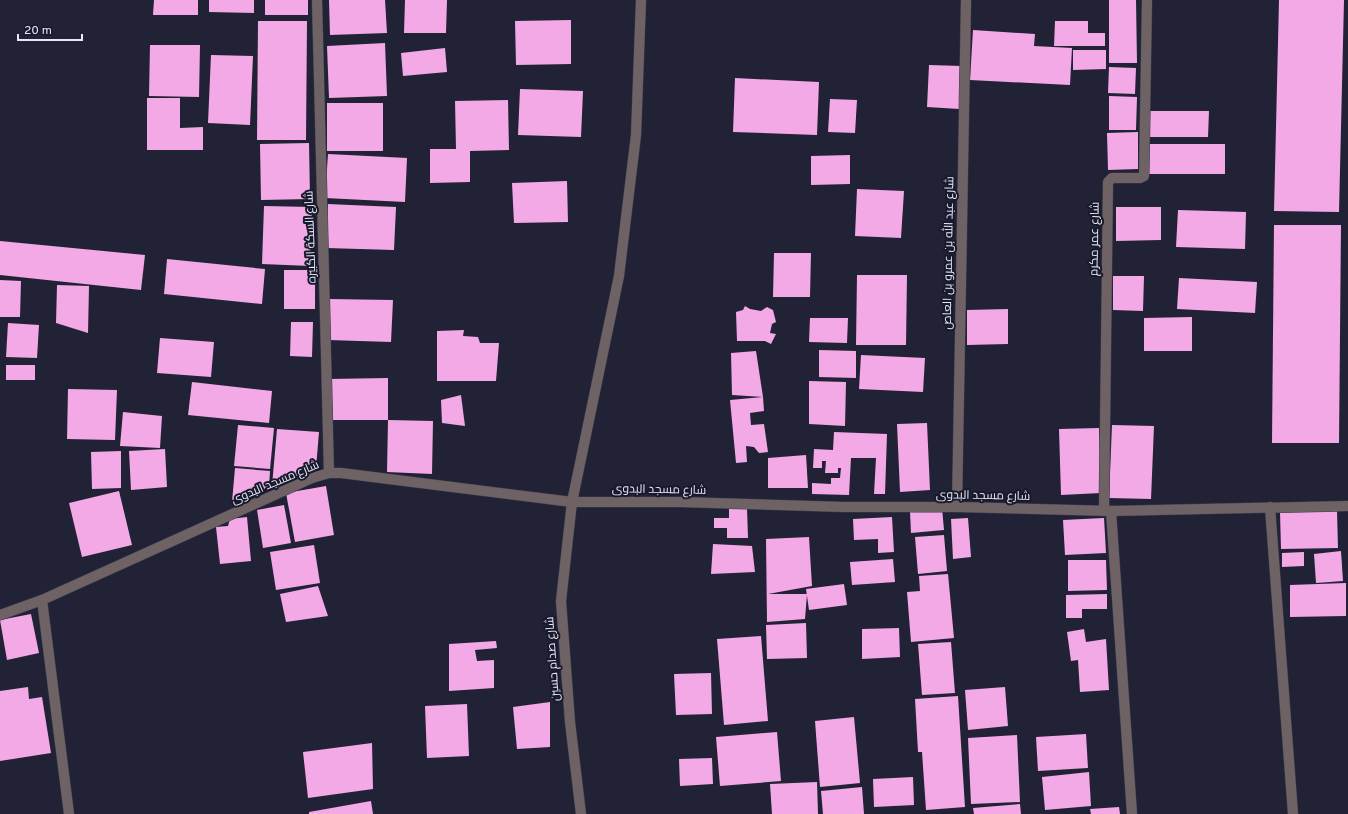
<svg xmlns="http://www.w3.org/2000/svg" width="1348" height="814" font-family="Overpass,Cairo,sans-serif">
  <rect width="100%" height="100%" fill="#222236"/>
  <g fill="#f3a9e6">
    <path d="M 154,0 L 198,0 L 198,15 L 153,15 Z"/>
    <path d="M 209,0 L 254,0 L 254,13 L 209,12 Z"/>
    <rect x="265" y="0" width="43" height="15"/>
    <path d="M 329,0 L 385,0 L 387,33 L 330,35 Z"/>
    <path d="M 405,0 L 447,0 L 446,33 L 404,33 Z"/>
    <path d="M 1109,0 L 1136,0 L 1137,63 L 1109,63 Z"/>
    <path d="M 1279,0 L 1344,0 L 1339,212 L 1274,211 Z"/>
    <path d="M 571,20 L 571,64 L 516,65 L 515,21 Z"/>
    <path d="M 258,21 L 307,21 L 306,140 L 257,140 Z"/>
    <path d="M 1055,21 L 1088,21 L 1088,33 L 1105,33 L 1105,46 L 1054,46 Z"/>
    <path d="M 973,30 L 1035,34 L 1034,46 L 1072,48 L 1070,85 L 970,80 Z"/>
    <path d="M 385,43 L 387,96 L 329,98 L 327,46 Z"/>
    <path d="M 150,45 L 200,45 L 199,97 L 149,96 Z"/>
    <path d="M 445,48 L 447,72 L 403,76 L 401,53 Z"/>
    <path d="M 1073,50 L 1106,50 L 1106,69 L 1073,70 Z"/>
    <path d="M 211,55 L 253,56 L 250,125 L 208,123 Z"/>
    <path d="M 929,65 L 962,66 L 959,109 L 927,107 Z"/>
    <path d="M 1109,67 L 1136,68 L 1135,94 L 1108,93 Z"/>
    <path d="M 735,78 L 819,82 L 817,135 L 733,132 Z"/>
    <path d="M 520,89 L 583,91 L 581,137 L 518,135 Z"/>
    <path d="M 1109,96 L 1137,97 L 1136,130 L 1109,130 Z"/>
    <path d="M 147,98 L 180,98 L 180,128 L 203,127 L 203,150 L 147,150 Z"/>
    <path d="M 830,99 L 857,100 L 855,133 L 828,132 Z"/>
    <path d="M 508,100 L 509,150 L 470,151 L 470,182 L 430,183 L 430,149 L 456,149 L 455,101 Z"/>
    <rect x="327" y="103" width="56" height="48"/>
    <path d="M 1148,111 L 1209,111 L 1208,137 L 1148,137 Z"/>
    <path d="M 1138,132 L 1138,169 L 1108,170 L 1107,133 Z"/>
    <path d="M 309,143 L 310,199 L 261,200 L 260,144 Z"/>
    <rect x="1148" y="144" width="77" height="30"/>
    <path d="M 328,154 L 407,158 L 405,202 L 325,198 Z"/>
    <path d="M 850,155 L 850,184 L 811,185 L 811,156 Z"/>
    <path d="M 567,181 L 568,222 L 514,223 L 512,183 Z"/>
    <path d="M 857,189 L 904,191 L 901,238 L 855,236 Z"/>
    <path d="M 328,204 L 396,207 L 394,250 L 326,248 Z"/>
    <path d="M 264,206 L 312,207 L 310,266 L 262,264 Z"/>
    <path d="M 1116,207 L 1161,207 L 1161,240 L 1116,241 Z"/>
    <path d="M 1178,210 L 1246,212 L 1245,249 L 1176,247 Z"/>
    <path d="M 1274,225 L 1341,225 L 1339,443 L 1272,443 Z"/>
    <path d="M 0,241 L 145,255 L 141,290 L 0,275 Z"/>
    <path d="M 774,253 L 811,253 L 810,297 L 773,297 Z"/>
    <path d="M 167,259 L 265,269 L 262,304 L 164,294 Z"/>
    <rect x="284" y="270" width="31" height="39"/>
    <path d="M 857,275 L 907,275 L 906,345 L 856,345 Z"/>
    <path d="M 1113,276 L 1144,276 L 1143,311 L 1113,310 Z"/>
    <path d="M 1179,278 L 1257,282 L 1255,313 L 1177,309 Z"/>
    <path d="M 0,280 L 21,281 L 20,317 L 0,317 Z"/>
    <path d="M 57,285 L 89,286 L 88,333 L 56,323 Z"/>
    <path d="M 329,299 L 393,300 L 391,342 L 328,340 Z"/>
    <path d="M 745,306 L 750,309 L 761,311 L 767,307 L 773,310 L 776,322 L 772,324 L 770,333 L 776,334 L 771,344 L 765,341 L 737,341 L 736,312 L 743,310 Z"/>
    <path d="M 1008,309 L 1008,344 L 967,345 L 967,310 Z"/>
    <path d="M 1192,317 L 1192,351 L 1144,351 L 1144,318 Z"/>
    <path d="M 810,318 L 848,318 L 847,343 L 809,342 Z"/>
    <path d="M 291,322 L 313,322 L 312,357 L 290,356 Z"/>
    <path d="M 8,323 L 39,325 L 37,358 L 6,357 Z"/>
    <path d="M 464,330 L 463,336 L 478,337 L 480,343 L 499,343 L 496,381 L 437,381 L 437,331 Z"/>
    <path d="M 160,338 L 214,342 L 211,377 L 157,373 Z"/>
    <path d="M 819,350 L 856,351 L 856,378 L 819,377 Z"/>
    <path d="M 756,351 L 763,397 L 732,395 L 731,353 Z"/>
    <path d="M 861,355 L 925,358 L 923,392 L 859,389 Z"/>
    <rect x="6" y="365" width="29" height="15"/>
    <path d="M 388,378 L 388,420 L 433,421 L 432,474 L 387,472 L 388,420 L 328,420 L 328,379 Z"/>
    <path d="M 809,381 L 846,382 L 845,426 L 809,424 Z"/>
    <path d="M 192,382 L 272,391 L 269,423 L 188,415 Z"/>
    <path d="M 68,389 L 117,390 L 115,440 L 67,439 Z"/>
    <path d="M 461,395 L 465,426 L 442,423 L 441,400 Z"/>
    <path d="M 763,397 L 764,411 L 750,413 L 751,425 L 764,424 L 768,452 L 759,453 L 754,447 L 746,446 L 747,462 L 736,463 L 730,400 Z"/>
    <path d="M 123,412 L 162,416 L 160,448 L 120,446 Z"/>
    <path d="M 927,423 L 930,490 L 900,492 L 897,424 Z"/>
    <path d="M 238,425 L 274,428 L 270,469 L 234,466 Z"/>
    <path d="M 1112,425 L 1154,426 L 1151,499 L 1109,498 Z"/>
    <path d="M 1099,428 L 1101,493 L 1061,495 L 1059,429 Z"/>
    <path d="M 277,429 L 319,432 L 316,468 L 272,486 Z"/>
    <path d="M 834,432 L 887,434 L 885,494 L 874,494 L 876,458 L 851,458 L 849,495 L 812,494 L 812,483 L 831,484 L 831,478 L 840,478 L 841,468 L 838,468 L 838,473 L 825,473 L 826,461 L 822,461 L 822,468 L 813,468 L 814,449 L 833,450 Z"/>
    <path d="M 165,449 L 167,487 L 131,490 L 129,451 Z"/>
    <path d="M 121,451 L 121,488 L 92,489 L 91,452 Z"/>
    <path d="M 806,455 L 808,488 L 768,488 L 768,458 Z"/>
    <path d="M 235,468 L 270,471 L 269,487 L 232,502 Z"/>
    <path d="M 326,486 L 334,535 L 295,542 L 286,493 Z"/>
    <path d="M 119,491 L 132,545 L 82,557 L 69,503 Z"/>
    <path d="M 284,505 L 291,543 L 263,548 L 257,510 Z"/>
    <path d="M 729,508 L 747,508 L 748,538 L 727,538 L 727,528 L 714,528 L 714,518 L 729,518 Z"/>
    <path d="M 942,508 L 944,530 L 911,533 L 910,511 Z"/>
    <path d="M 1337,511 L 1338,548 L 1281,549 L 1280,512 Z"/>
    <path d="M 247,517 L 251,561 L 220,564 L 216,527 L 228,526 L 230,519 Z"/>
    <path d="M 892,517 L 894,552 L 878,553 L 878,539 L 854,540 L 853,519 Z"/>
    <path d="M 968,518 L 971,557 L 953,559 L 951,519 Z"/>
    <path d="M 1104,518 L 1106,553 L 1065,555 L 1063,520 Z"/>
    <path d="M 944,535 L 947,571 L 918,574 L 915,537 Z"/>
    <path d="M 809,537 L 812,586 L 768,594 L 807,594 L 805,619 L 767,622 L 766,539 Z"/>
    <path d="M 713,544 L 752,546 L 755,572 L 711,574 Z"/>
    <path d="M 314,545 L 320,583 L 276,590 L 270,552 Z"/>
    <path d="M 1341,551 L 1343,581 L 1316,583 L 1314,554 Z"/>
    <path d="M 1304,552 L 1304,566 L 1282,567 L 1282,553 Z"/>
    <path d="M 893,559 L 895,582 L 852,585 L 850,562 Z"/>
    <path d="M 1068,560 L 1106,560 L 1107,590 L 1068,591 Z"/>
    <path d="M 948,574 L 954,638 L 911,642 L 907,592 L 920,591 L 919,576 Z"/>
    <path d="M 1346,583 L 1346,616 L 1290,617 L 1290,585 Z"/>
    <path d="M 844,584 L 847,605 L 809,610 L 806,589 Z"/>
    <path d="M 318,586 L 328,616 L 286,622 L 280,594 Z"/>
    <path d="M 1107,594 L 1107,609 L 1082,609 L 1082,618 L 1066,618 L 1066,595 Z"/>
    <path d="M 31,614 L 39,653 L 7,660 L 0,620 Z"/>
    <path d="M 806,623 L 807,658 L 767,659 L 766,625 Z"/>
    <path d="M 899,628 L 900,657 L 862,659 L 862,629 Z"/>
    <path d="M 1084,629 L 1086,642 L 1106,639 L 1109,690 L 1080,692 L 1078,660 L 1071,661 L 1067,632 Z"/>
    <path d="M 761,636 L 768,721 L 724,725 L 717,639 Z"/>
    <path d="M 496,641 L 497,648 L 475,650 L 477,661 L 494,660 L 494,688 L 449,691 L 449,644 Z"/>
    <path d="M 951,642 L 955,693 L 922,695 L 918,644 Z"/>
    <path d="M 711,673 L 712,714 L 676,715 L 674,674 Z"/>
    <path d="M 28,687 L 29,699 L 42,697 L 51,753 L 0,761 L 0,691 Z"/>
    <path d="M 1005,687 L 1008,726 L 968,730 L 965,690 Z"/>
    <path d="M 958,696 L 965,807 L 926,810 L 922,752 L 918,752 L 915,699 Z"/>
    <path d="M 550,702 L 550,747 L 517,749 L 513,707 Z"/>
    <path d="M 467,704 L 469,756 L 427,758 L 425,706 Z"/>
    <path d="M 854,717 L 860,783 L 820,787 L 815,721 Z"/>
    <path d="M 777,732 L 781,781 L 720,786 L 716,737 Z"/>
    <path d="M 1086,734 L 1088,768 L 1038,771 L 1036,737 Z"/>
    <path d="M 1017,735 L 1020,802 L 971,804 L 968,738 Z"/>
    <path d="M 372,743 L 373,789 L 308,798 L 303,752 Z"/>
    <path d="M 712,758 L 713,784 L 680,786 L 679,759 Z"/>
    <path d="M 1089,772 L 1091,806 L 1045,810 L 1042,777 Z"/>
    <path d="M 913,777 L 914,805 L 874,807 L 873,779 Z"/>
    <path d="M 817,782 L 818,814 L 772,814 L 770,784 Z"/>
    <path d="M 862,787 L 864,814 L 823,814 L 821,791 Z"/>
    <path d="M 371,801 L 373,814 L 309,814 L 309,812 Z"/>
    <path d="M 1020,804 L 1021,814 L 974,814 L 973,808 Z"/>
    <path d="M 1119,807 L 1120,814 L 1091,814 L 1090,809 Z"/>
  </g>
  <g fill="none" stroke-linecap="round" stroke-linejoin="round">
    <defs>
      <g id="minor">
        <path d="M 317,0 L 329,473"/>
        <path d="M 957,507 L 966,0"/>
        <path d="M 1270,507 L 1293,814"/>
        <path d="M 1104,511 L 1108,182 L 1112,178 L 1140,178 L 1144,176 L 1147,0"/>
        <path d="M 1111,511 L 1132,814"/>
        <path d="M 42,600 L 69,814"/>
        <path d="M 0,615 L 42,600 L 312,478 L 329,473 L 341,473 L 572,502 L 680,502 L 844,507 L 957,507 L 1111,511 L 1348,506"/>
        <path d="M 581,814 L 570,722 L 561,601 L 572,502 L 619,276 L 636,135 L 641,0"/>
      </g>
    </defs>
    <use href="#minor" stroke="#3e3e51" stroke-width="11"/>
    <use href="#minor" stroke="#6e6264" stroke-width="10"/>
  </g>
  <g text-anchor="middle" stroke-width="4" stroke-linejoin="round" paint-order="stroke">
    <g font-size="12" fill="#e7e9f6" stroke="#18192c">
      <text transform="translate(310 237) rotate(-92)" y="4">شارع السكة الكبيره</text>
      <text transform="translate(1094 239) rotate(-89)" y="4">شارع عمر مكرم</text>
      <text transform="translate(948 253) rotate(-89)" y="4">شارع عبد الله بن عمرو بن العاص</text>
      <text transform="translate(275 482) rotate(-23)" y="4">شارع مسجد البدوى</text>
      <text transform="translate(659 489) rotate(1)" y="4">شارع مسجد البدوى</text>
      <text transform="translate(983 495) rotate(1)" y="4">شارع مسجد البدوى</text>
      <text transform="translate(552 659) rotate(-94)" y="4">شارع صدام حسين</text>
    </g>
  </g>
  <path d="M18 34v6h64v-6" fill="none" stroke="#e7e9f6" stroke-width="2"/>
  <text x="24" y="34" font-size="12" fill="#e7e9f6" stroke="#18192c" stroke-width="3" paint-order="stroke">20 m</text>
</svg>
